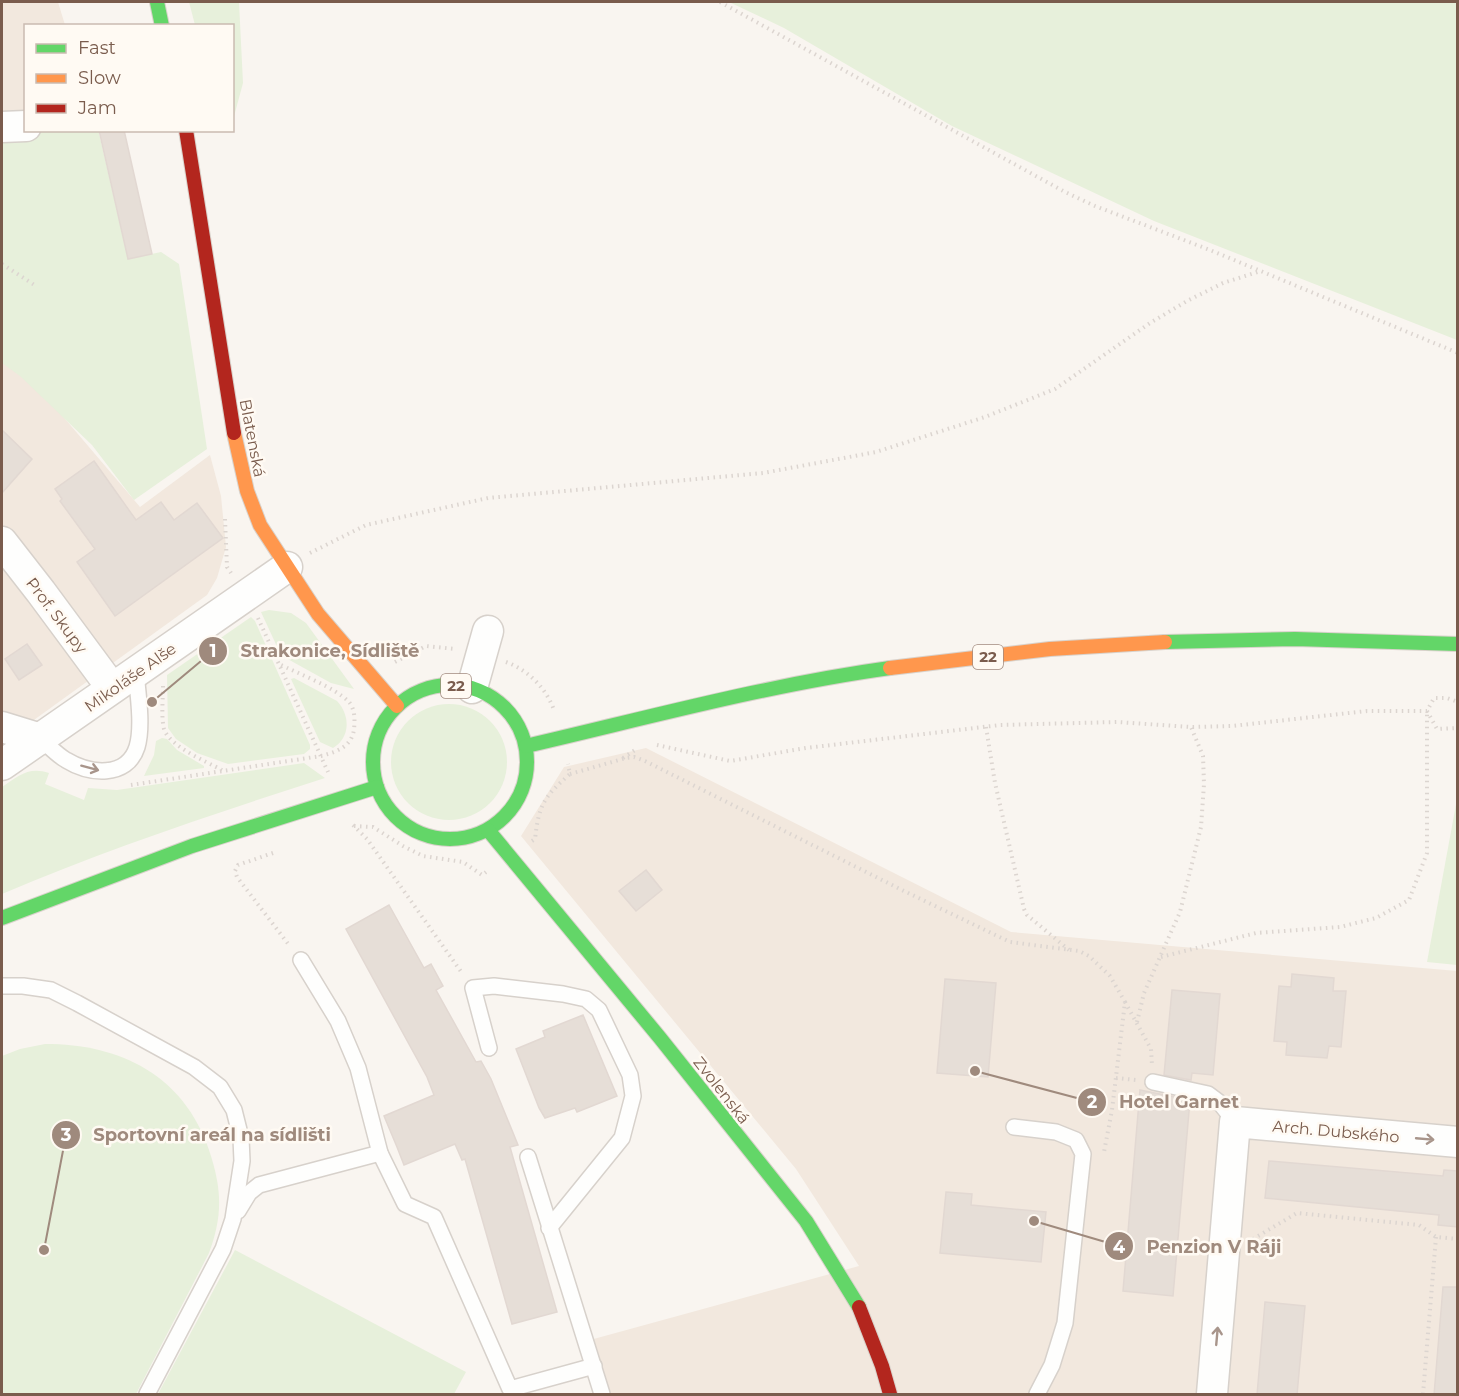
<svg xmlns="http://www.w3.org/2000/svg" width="1459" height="1396" font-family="Montserrat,sans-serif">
  <rect width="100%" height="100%" fill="#f9f5f0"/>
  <g fill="#f2e8de">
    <path d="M 2,2 L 58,2 L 65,25 L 26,26 L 25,120 L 2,121 Z"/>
    <path d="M 2,357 L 26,373 L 140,507 L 210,455 L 221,496 L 226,547 L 217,578 L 207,595 L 2,743 Z"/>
    <path d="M 646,748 L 1011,932 L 1457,971 L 1457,1394 L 604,1394 L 590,1340 L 859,1266 L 796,1169 L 521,836 L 564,767 Z"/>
  </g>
  <g fill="#e7f0db">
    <path d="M 189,2 L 239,2 L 243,83 L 233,120 L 232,26 L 195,25 Z"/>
    <path d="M 729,2 L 1457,2 L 1457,340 L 1154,221 L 952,126 L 784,28 Z"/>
    <path d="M 107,131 L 99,133 L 128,259 L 161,252 L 179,264 L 207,449 L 134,500 L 92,445 L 20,376 L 2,363 L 2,132 Z"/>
    <path d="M 269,610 L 291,613 L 306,623 L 354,689 L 331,683 L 284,657 L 280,653 L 261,612 Z"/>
    <path d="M 251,617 L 255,621 L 310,745 L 310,749 L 304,754 L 228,764 L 197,753 L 176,739 L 168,728 L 167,675 Z"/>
    <path d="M 294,678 L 337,701 C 350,715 351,737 333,748 L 320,742 L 291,679 Z"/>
    <circle cx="449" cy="762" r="58"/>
    <path d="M 162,738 L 167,739 L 177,750 L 204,766 L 204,768 L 144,776 L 154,755 L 156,741 Z"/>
    <path d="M 304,763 L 325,778 C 216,813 107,849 2,894 L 2,787 C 18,776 29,766 49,773 L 45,784 L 84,800 L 88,788 L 117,790 Z"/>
    <path d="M 1457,799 L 1457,965 L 1427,962 Z"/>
    <path d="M 45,1044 C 121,1044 183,1075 209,1150 C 222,1189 223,1215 209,1253 L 136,1394 L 2,1394 L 2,1056 L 20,1049 Z"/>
    <path d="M 235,1250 L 466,1372 L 454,1394 L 158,1394 Z"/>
  </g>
  <g fill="#e6ded7" stroke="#e2d8d2" stroke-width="1.5">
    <path d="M 99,130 L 124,130 L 152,254 L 128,259 Z"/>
    <path d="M 2,430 L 32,459 L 2,493 Z"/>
    <path d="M 94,461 L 136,520 L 161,502 L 174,520 L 197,503 L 223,538 L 115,616 L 77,562 L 95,549 L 60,501 L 62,499 L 55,489 Z"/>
    <path d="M 27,644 L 42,665 L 19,680 L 5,659 Z"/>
    <path d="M 646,870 L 662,890 L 636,911 L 619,891 Z"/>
    <path d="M 389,905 L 424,968 L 431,964 L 443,986 L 436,990 L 476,1062 L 481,1061 L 491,1079 L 518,1145 L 510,1147 L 557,1312 L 512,1324 L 465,1159 L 462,1160 L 455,1144 L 404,1165 L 397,1147 L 384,1116 L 434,1095 L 427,1077 L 346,929 Z"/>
    <path d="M 1292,974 L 1334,978 L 1333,991 L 1346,991 L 1341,1047 L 1329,1046 L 1327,1058 L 1286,1055 L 1287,1042 L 1274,1041 L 1279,986 L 1291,987 Z"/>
    <path d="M 945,979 L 996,983 L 988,1077 L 937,1073 Z"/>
    <path d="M 1172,990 L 1220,994 L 1213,1075 L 1192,1073 L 1191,1080 L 1164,1075 Z"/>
    <path d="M 583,1015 L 617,1096 L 577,1112 L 575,1108 L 545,1118 L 539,1108 L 516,1049 L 545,1037 L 543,1031 Z"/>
    <path d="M 1140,1090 L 1190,1100 L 1173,1296 L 1123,1291 Z"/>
    <path d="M 1269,1161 L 1443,1176 L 1444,1170 L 1458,1171 L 1458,1227 L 1438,1225 L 1439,1215 L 1265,1198 Z"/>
    <path d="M 946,1192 L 972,1194 L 971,1205 L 1046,1212 L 1041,1262 L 940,1253 Z"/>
    <path d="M 1443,1287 L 1458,1287 L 1458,1395 L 1434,1395 Z"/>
    <path d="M 1265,1302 L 1305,1306 L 1297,1395 L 1257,1395 Z"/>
  </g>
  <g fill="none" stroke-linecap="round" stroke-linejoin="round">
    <defs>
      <g id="lane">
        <path d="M 41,739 C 49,746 57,755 66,760 C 89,774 127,779 137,747 C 143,727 138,694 136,673"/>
        <path d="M 301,960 L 338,1021 L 358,1068 L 380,1153 L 405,1204 L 434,1217 L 510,1389 L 594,1366"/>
        <path d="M 2,986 L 23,986 L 51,990 L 77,1003 L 194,1067 L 220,1087 L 234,1110 L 241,1138 L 242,1161 L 233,1219 L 223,1249 L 147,1394"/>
        <path d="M 489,1048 L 473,988 L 494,986 L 563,994 L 586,999 L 599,1010 L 630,1075 L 633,1096 L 622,1138 L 549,1228"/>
        <path d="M 1153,1082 L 1208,1094 L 1220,1103 L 1235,1122"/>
        <path d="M 1014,1127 L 1056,1132 L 1076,1140 L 1083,1154 L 1065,1323 L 1052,1365 L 1037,1394"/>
        <path d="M 528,1157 L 602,1394"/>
        <path d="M 238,1211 L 249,1193 L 259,1185 L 380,1153"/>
      </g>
      <g id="street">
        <path d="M 2,127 L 26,126"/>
        <path d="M 2,542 L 41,592 L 112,688"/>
        <path d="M 472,688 L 488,631"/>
        <path d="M 2,727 L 41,739"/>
        <path d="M 2,765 L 287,567"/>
        <path d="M 1212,1394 L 1235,1122 L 1458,1142"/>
      </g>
      <g id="fast">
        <path d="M 157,2 L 162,26"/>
        <path d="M 1165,642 L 1295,639 L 1458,644"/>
        <circle cx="450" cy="762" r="77"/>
        <path d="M 526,746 C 647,718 767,685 890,668"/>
        <path d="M 488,830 L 660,1038 L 806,1221 L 859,1307"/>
        <path d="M 2,918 L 192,846 L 377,787"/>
      </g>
      <g id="slow">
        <path d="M 234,433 L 247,491 L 260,525 L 318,614 L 397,706"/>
        <path d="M 890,668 L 1050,649 L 1165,642"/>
      </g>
      <g id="jam">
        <path d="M 186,130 L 234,433"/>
        <path d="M 859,1307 L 882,1366 L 890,1394"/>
      </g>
    </defs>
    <use href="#lane" stroke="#d7d1cb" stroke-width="18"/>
    <use href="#street" stroke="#d7d1cb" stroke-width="33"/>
    <use href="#fast" stroke="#d9d2cb" stroke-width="16"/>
    <use href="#slow" stroke="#d9d2cb" stroke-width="16"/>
    <use href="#jam" stroke="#d9d2cb" stroke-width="16"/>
    <g stroke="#dcd5d0" stroke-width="4" stroke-dasharray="1.5 4.5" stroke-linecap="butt">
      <path d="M 720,2 L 1065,192 L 1095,206 L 1210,250 L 1458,353"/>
      <path d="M 2,264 L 36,286"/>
      <path d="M 225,519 L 227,567 L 231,573"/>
      <path d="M 310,553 L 366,525 L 488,498 L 763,473 L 876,452 L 985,417 L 1055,389 L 1150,323 L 1187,301 L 1223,283 L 1261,271"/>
      <path d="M 258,618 L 328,772"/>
      <path d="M 395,662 L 426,646 L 455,649"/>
      <path d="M 506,662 C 528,670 546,688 554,710"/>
      <path d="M 163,686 C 163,699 161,716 164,729 C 169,746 207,762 222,770"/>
      <path d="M 1427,711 L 1437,729 L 1458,728"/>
      <path d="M 986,727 L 995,783 L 1024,909 L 1027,915 L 1069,950"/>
      <path d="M 657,745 L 730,761 L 806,748 L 1000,725 L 1117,722 L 1191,727 L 1232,726 L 1367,711 L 1427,711 L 1434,698 L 1447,698 L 1458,702"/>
      <path d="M 623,758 L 635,750"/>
      <path d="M 570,774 L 626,758 L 634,757 L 645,761 L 904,891 L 1010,942 L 1079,951 L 1089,956 L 1110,976 L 1125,1002 L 1112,1110 L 1104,1152"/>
      <path d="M 131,785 L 321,756 C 336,752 352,747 354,729 C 355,720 355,709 349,702 C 336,688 297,673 279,664"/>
      <path d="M 353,825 L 367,839 L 462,973"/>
      <path d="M 354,826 L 373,827 L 403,846 L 423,856 L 463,862 L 482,875 L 486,872"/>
      <path d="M 532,841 L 535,839 C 539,804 544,797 570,774 L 568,764"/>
      <path d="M 273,853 L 238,865 L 235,871 L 237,877 L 289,945"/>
      <path d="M 1161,957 L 1256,933 L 1340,927 L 1376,918 L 1409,900 L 1427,853 L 1427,711"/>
      <path d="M 1125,1002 L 1151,1049 L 1152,1065"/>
      <path d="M 1137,1022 L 1144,993 L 1180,912 L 1201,827 L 1204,784 L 1203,756 L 1191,727"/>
      <path d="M 1116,1078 L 1136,1080"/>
      <path d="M 1253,1239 L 1297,1213 L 1419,1225 L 1436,1237 L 1458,1239"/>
      <path d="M 1423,1394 L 1436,1237"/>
    </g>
    <use href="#lane" stroke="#fefefd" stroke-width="15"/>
    <use href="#street" stroke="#fefefd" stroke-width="30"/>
    <use href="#fast" stroke="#63d668" stroke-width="14"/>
    <use href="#slow" stroke="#ff974d" stroke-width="14"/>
    <use href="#jam" stroke="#b3261e" stroke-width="14"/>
  </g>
  <defs><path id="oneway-shaft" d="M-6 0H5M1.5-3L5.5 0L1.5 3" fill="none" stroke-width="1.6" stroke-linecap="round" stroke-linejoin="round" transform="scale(1.5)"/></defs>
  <g stroke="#a8958b">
    <use href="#oneway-shaft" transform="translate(90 768) rotate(15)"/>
    <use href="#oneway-shaft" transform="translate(1425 1139) rotate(5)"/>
    <use href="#oneway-shaft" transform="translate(1217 1336) rotate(-85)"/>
  </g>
  <g text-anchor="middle" stroke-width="5" stroke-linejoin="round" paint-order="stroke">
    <g fill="#fffaf3" stroke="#a28b7f" stroke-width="1.5">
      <rect x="973" y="645" width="30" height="24" rx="4.5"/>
      <rect x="441" y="674" width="30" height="24" rx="4.5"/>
    </g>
    <g font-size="15" font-weight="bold" fill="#7a5c4d">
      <text x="988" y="662">22</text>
      <text x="456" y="691">22</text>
    </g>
    <g font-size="16" fill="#7a5c4d" stroke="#fffaf3">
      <text transform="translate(253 438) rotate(79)" y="6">Blatenská</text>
      <text transform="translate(57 615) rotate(53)" y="6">Prof. Skupy</text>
      <text transform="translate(130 677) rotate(-35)" y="6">Mikoláše Alše</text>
      <text transform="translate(722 1090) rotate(52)" y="6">Zvolenská</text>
      <text transform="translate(1336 1131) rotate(5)" y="6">Arch. Dubského</text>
    </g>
  </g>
  <path fill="none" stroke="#9f8a7d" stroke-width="2" d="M152 702L213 651M975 1071L1092 1102M44 1250L66 1135M1034 1221L1119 1246"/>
  <g fill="#9f8a7d" stroke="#fffaf3" stroke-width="2">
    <circle cx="152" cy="702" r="6"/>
    <circle cx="975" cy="1071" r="6"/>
    <circle cx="44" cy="1250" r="6"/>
    <circle cx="1034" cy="1221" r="6"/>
    <circle cx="213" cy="651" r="15"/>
    <circle cx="1092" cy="1102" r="15"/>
    <circle cx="66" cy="1135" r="15"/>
    <circle cx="1119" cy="1246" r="15"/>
  </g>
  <g font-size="18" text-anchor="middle" font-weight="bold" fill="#fff">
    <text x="213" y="657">1</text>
    <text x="1092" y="1108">2</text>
    <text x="66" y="1141">3</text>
    <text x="1119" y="1253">4</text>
  </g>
  <g font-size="18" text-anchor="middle" font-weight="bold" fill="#9f8a7d" stroke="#fffaf3" stroke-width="5" stroke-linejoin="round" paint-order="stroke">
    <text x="330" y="657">Strakonice, Sídliště</text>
    <text x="1179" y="1108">Hotel Garnet</text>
    <text x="212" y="1141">Sportovní areál na sídlišti</text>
    <text x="1214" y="1253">Penzion V Ráji</text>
  </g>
  <rect width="1459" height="1396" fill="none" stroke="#7a5c4d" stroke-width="6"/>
  <rect x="24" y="24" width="210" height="108" fill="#fffaf3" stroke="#cabbb1" stroke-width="1.5"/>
  <rect x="36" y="44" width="30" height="9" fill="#63d668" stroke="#cabbb1" stroke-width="1.5"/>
  <text x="78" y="54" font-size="18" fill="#7a5c4d">Fast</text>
  <rect x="36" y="74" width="30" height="9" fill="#ff974d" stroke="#cabbb1" stroke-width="1.5"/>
  <text x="78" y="84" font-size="18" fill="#7a5c4d">Slow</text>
  <rect x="36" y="104" width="30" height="9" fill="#b3261e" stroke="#cabbb1" stroke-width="1.5"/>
  <text x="78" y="114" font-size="18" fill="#7a5c4d">Jam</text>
</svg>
